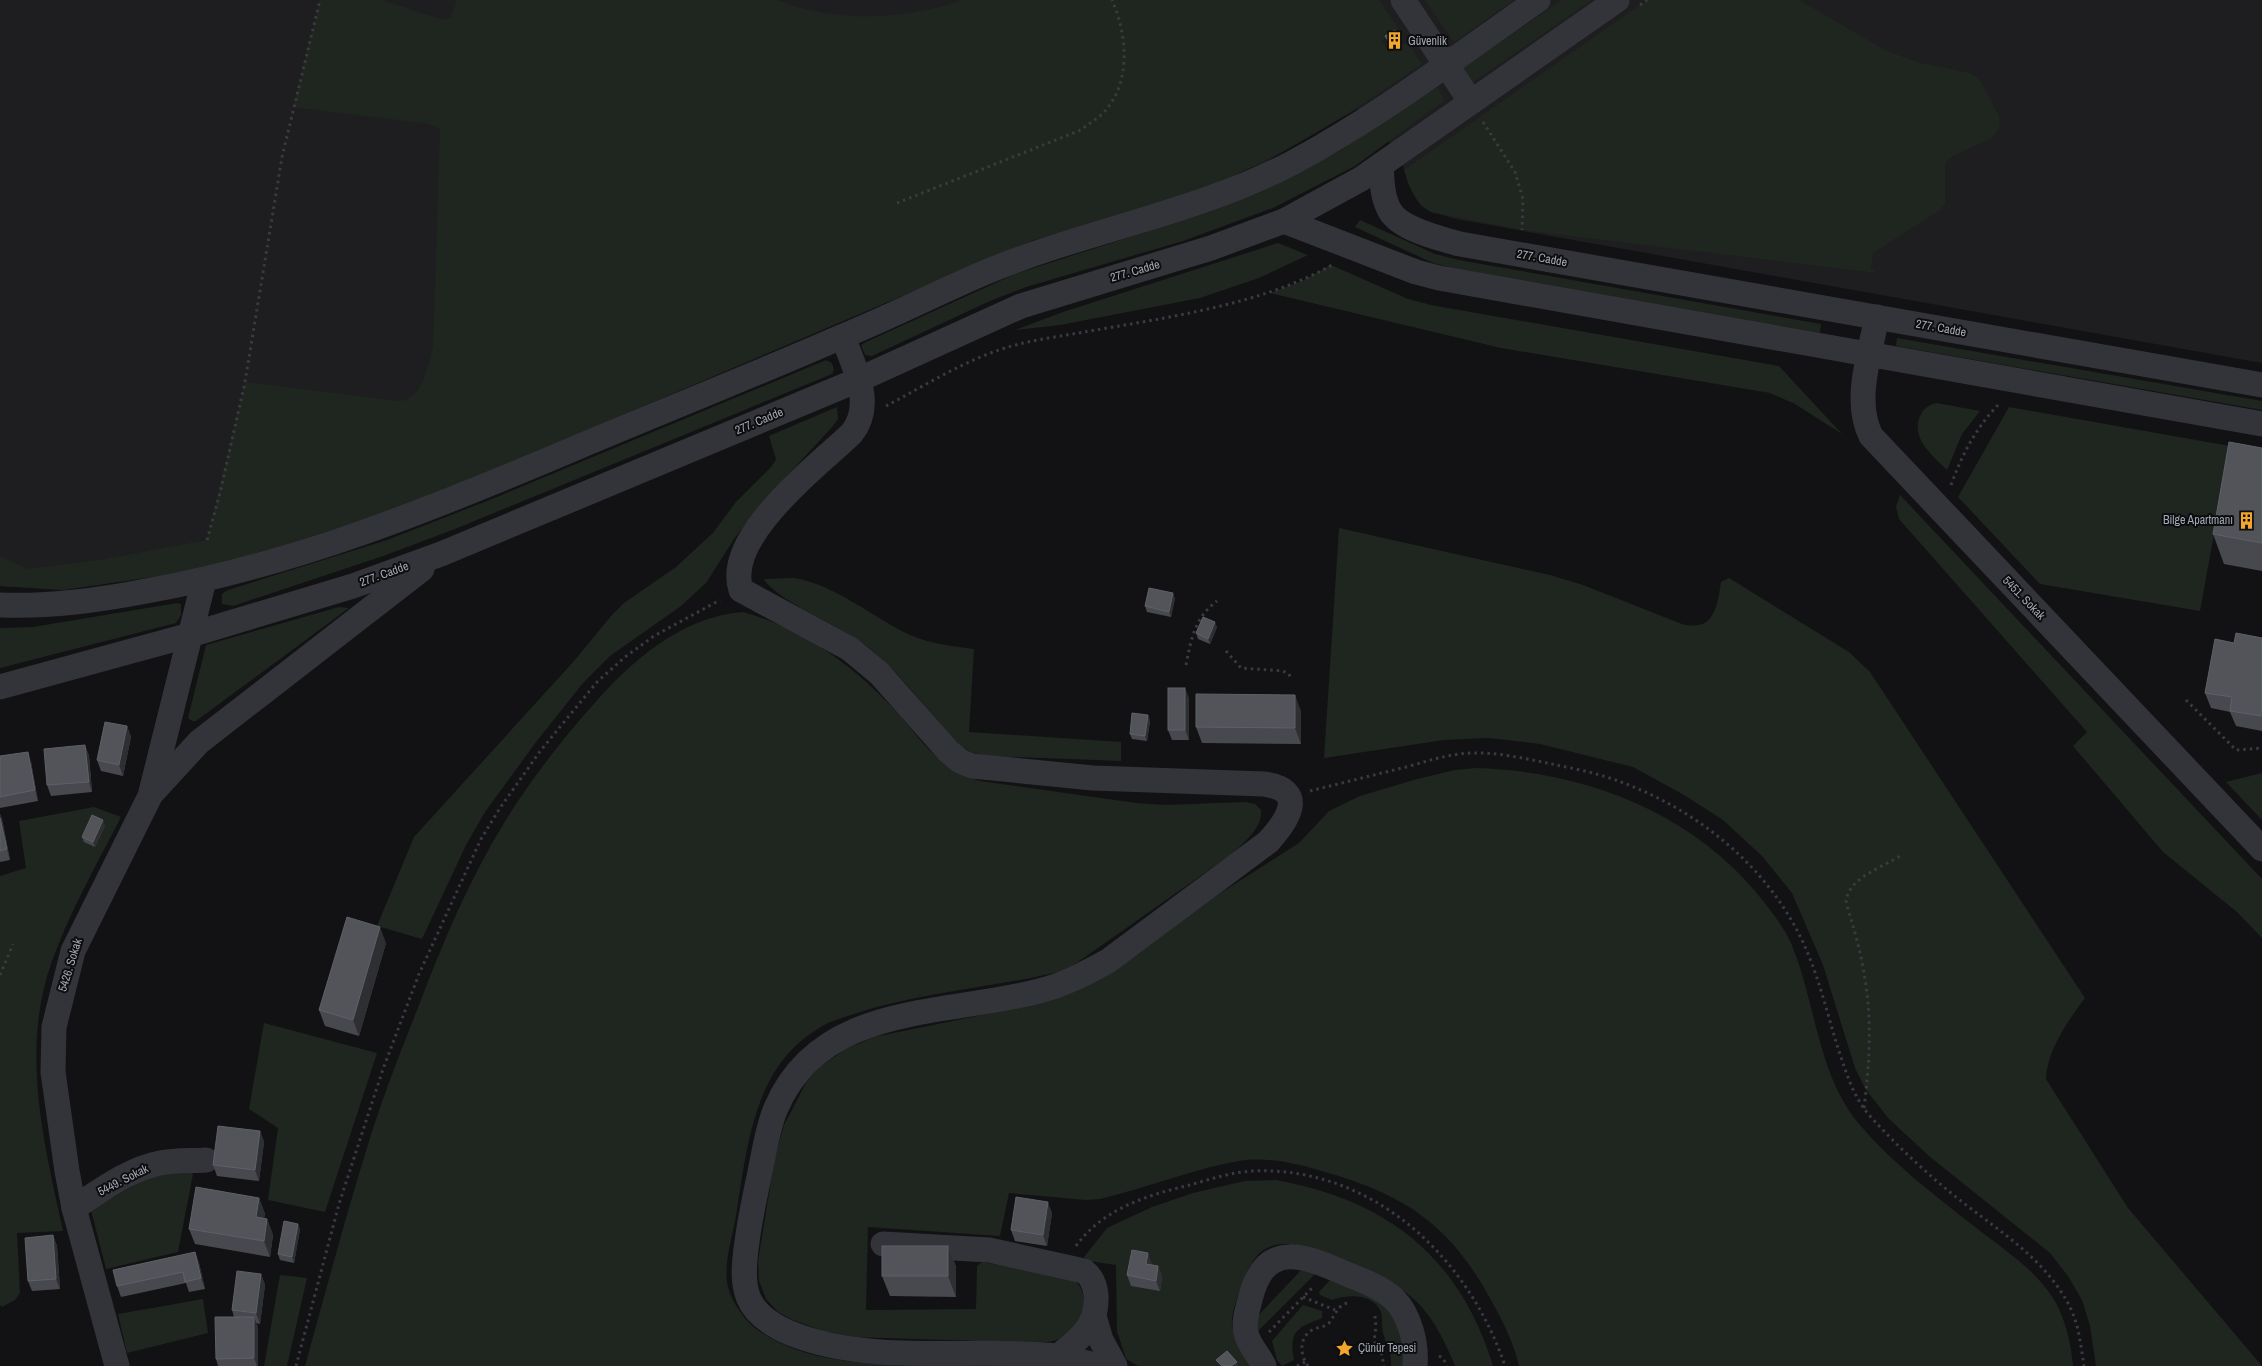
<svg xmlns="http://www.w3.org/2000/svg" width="2262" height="1366" font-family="'Archivo Narrow',sans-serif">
  <rect width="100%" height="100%" fill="#121214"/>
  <path fill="#1e1e21" d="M 0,0 L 2262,0 L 2262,363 L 1456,219 L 1431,212 L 1421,206 L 1409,186 L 1399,153 L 1357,109 L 1262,164 L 1031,241 L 430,497 L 193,571 L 63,590 L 0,586 Z"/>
  <g fill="#1e261f">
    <path d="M 320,0 L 382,0 L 443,20 L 451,17 L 457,0 L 777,0 C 832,23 907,20 962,0 L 1379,0 L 1399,29 L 1382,40 L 1389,53 L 1407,42 L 1422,64 C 1351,113 1281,158 1200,190 L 1031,241 L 430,497 L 384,513 L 257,554 L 193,571 L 63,590 L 0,586 L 0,556 L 28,569 L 99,560 L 207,540 L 245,382 L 398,401 C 421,402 429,366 433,346 L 440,129 L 430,124 L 293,107 Z"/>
    <path d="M 1425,0 L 1514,0 L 1454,42 Z"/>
    <path d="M 1562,0 L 1592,0 L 1469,85 L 1463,68 Z"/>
    <path d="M 1647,0 L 1799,0 L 1887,51 L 1920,63 L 1970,73 L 1980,80 L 1999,116 L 2000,125 L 1997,132 L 1990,139 L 1953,156 L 1945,163 L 1945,204 L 1940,210 L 1873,253 L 1871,268 L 1876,273 L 1522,230 L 1431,212 C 1414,202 1410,188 1404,170 Z"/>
    <path d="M 1434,87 L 1439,89 L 1444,100 L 1441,103 L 1355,166 L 1273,208 L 1183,241 L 1026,287 L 990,301 L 872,356 L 865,355 L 861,345 L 866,342 L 1015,274 L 1211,211 L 1263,191 L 1341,150 Z"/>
    <path d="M 1360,220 L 1435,254 L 1459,260 L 1821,324 L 1820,333 L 1456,269 L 1433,263 L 1355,227 Z"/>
    <path d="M 1278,243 L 1308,255 L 1259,278 L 1200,298 L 1060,325 L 1015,330 L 1063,312 Z"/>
    <path d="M 1331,265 L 1408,299 L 1431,305 L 1779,366 L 1842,434 L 1795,404 L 1770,393 L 1501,348 L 1270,293 L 1302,281 Z"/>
    <path d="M 1897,338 L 2262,401 L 2262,410 L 1896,346 Z"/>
    <path d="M 826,360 L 832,363 L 834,370 L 832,374 L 455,529 L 386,555 L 233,606 L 222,604 L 222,594 L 228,590 L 387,540 L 492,499 Z"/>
    <path d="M 1937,403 L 1980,411 L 1962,434 L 1947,470 C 1932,455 1909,437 1921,414 C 1925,407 1929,405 1937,403 Z"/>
    <path d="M 837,407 L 838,419 L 833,426 L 761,504 L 734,539 L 706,583 L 681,606 L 610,656 L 583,683 L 536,742 L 485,812 L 466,845 L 422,939 L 377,926 L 414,837 L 574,661 L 611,616 L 624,603 L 676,567 L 713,533 L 736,502 L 772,466 L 776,459 L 769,436 Z"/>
    <path d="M 2009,407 L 2230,446 L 2200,611 L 2040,584 L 1958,497 Z"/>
    <path d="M 1900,495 L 2262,879 L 2262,938 L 2237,912 L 2163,852 L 2073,746 L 2087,732 L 1899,519 L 1896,507 Z"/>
    <path d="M 1339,528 L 1550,575 L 1583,585 L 1682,624 C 1714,632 1717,608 1721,582 L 1729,578 L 1849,652 L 1870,672 L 2085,998 C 2068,1021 2047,1050 2046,1079 L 2128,1208 L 2262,1366 L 2096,1366 L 2090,1326 L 2082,1300 L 2068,1276 L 2050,1253 L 1929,1156 L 1889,1119 L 1866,1090 L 1855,1068 L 1823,965 L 1792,893 L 1762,856 L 1723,820 L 1684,795 L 1633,767 L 1540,744 L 1489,738 L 1444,740 L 1324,758 Z"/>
    <path d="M 794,578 C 836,585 872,617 910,635 C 930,644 953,646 974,649 L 969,732 L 1121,742 L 1121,761 L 986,756 L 971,752 L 960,746 C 927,711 897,666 857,639 C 836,625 774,598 764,579 Z"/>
    <path d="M 177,603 L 181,604 L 181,615 L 176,623 L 0,668 L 0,628 L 33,627 Z"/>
    <path d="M 339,607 L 349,608 L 196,721 L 192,721 L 188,718 L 206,645 Z"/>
    <path d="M 743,612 C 798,627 846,660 886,701 C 920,734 931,766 980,781 L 1136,803 L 1165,805 L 1245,802 L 1255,804 L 1261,810 C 1263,827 1245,842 1233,853 L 1078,962 L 1063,971 L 1040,976 C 978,989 914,994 854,1014 C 841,1018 827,1022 816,1030 C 753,1069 747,1149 736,1216 C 732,1238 723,1265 728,1287 C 732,1302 743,1318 755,1328 C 806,1366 879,1364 941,1366 L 305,1366 C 325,1294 344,1222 366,1151 C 381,1101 400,1053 419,1005 C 443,942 469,880 504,823 C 529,782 560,742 592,706 C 630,662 682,616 743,612 Z"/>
    <path d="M 1476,768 C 1581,771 1687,810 1755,891 C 1768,907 1782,924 1791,943 C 1816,1002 1817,1075 1860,1125 C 1894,1165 1937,1197 1979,1230 C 2006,1251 2037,1271 2055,1301 C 2066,1322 2071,1343 2073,1366 L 1519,1366 C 1514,1343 1502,1320 1491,1300 C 1450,1225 1406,1195 1325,1172 C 1299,1164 1267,1156 1239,1161 C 1192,1169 1147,1188 1100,1199 L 1086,1200 L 1009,1193 L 1000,1236 L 868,1227 L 866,1310 L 976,1309 L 977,1266 L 982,1262 L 1065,1277 C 1068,1278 1074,1280 1076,1282 C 1094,1299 1077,1334 1057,1340 C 1051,1342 1044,1342 1038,1343 L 854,1337 L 823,1331 L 793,1320 L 778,1312 L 766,1299 L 759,1281 L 758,1261 L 775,1157 L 784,1125 L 807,1081 L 821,1066 L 846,1049 L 874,1037 L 1026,1006 L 1121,966 L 1219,894 L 1299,843 L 1329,811 L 1360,796 L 1417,779 L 1455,770 Z"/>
    <path d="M 2262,773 L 2262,820 L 2226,782 Z"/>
    <path d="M 94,807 L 121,817 C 97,864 70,911 52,961 C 20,1050 44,1143 63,1231 L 17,1233 L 20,1293 L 15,1300 L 2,1307 L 0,1305 L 0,876 L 26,868 L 19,821 Z"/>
    <path d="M 264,1023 L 377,1053 L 325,1212 L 268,1200 L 278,1128 L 249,1109 Z"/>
    <path d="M 186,1170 L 193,1174 L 178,1252 L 106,1269 L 91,1210 L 149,1177 Z"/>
    <path d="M 1276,1180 C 1387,1200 1460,1257 1493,1366 L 1455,1366 C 1445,1342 1435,1320 1416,1301 C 1392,1278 1299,1230 1267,1248 C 1252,1256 1246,1273 1241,1288 C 1237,1299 1231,1313 1232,1325 C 1233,1341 1248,1351 1250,1366 L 1138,1366 L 1126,1359 L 1117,1331 L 1116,1265 L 1089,1261 L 1084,1257 L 1107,1228 L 1152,1207 L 1193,1193 L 1245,1181 Z"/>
    <path d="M 1306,1265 L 1320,1269 L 1257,1332 L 1254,1320 Z"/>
    <path d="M 280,1275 L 307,1278 L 287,1366 L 264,1366 Z"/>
    <path d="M 1332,1278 L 1370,1290 L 1397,1320 L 1407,1366 L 1391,1366 C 1392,1355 1387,1346 1384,1336 C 1381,1328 1383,1320 1381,1312 C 1373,1293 1348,1294 1332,1300 L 1320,1295 L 1319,1292 Z"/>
    <path d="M 203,1299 L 208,1333 L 127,1353 L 118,1314 Z"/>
    <path d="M 1303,1305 L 1322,1311 L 1322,1318 C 1299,1327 1288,1330 1294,1360 L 1282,1366 L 1277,1360 L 1272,1341 Z"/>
  </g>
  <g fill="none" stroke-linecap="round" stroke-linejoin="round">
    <g stroke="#393b40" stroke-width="3" stroke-dasharray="2.5 4" stroke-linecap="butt">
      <path d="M 1640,5 L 1647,0"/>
      <path d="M 1483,122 L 1515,172 L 1523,199 L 1522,230"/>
      <path d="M 897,203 L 1081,130 C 1087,125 1094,121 1100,116 C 1132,87 1128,36 1112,0"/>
      <path d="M 886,406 C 924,386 962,362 1002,349 C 1029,340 1057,337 1084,332 C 1164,318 1261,305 1332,265"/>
      <path d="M 1951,485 C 1962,455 1975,429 1998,405"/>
      <path d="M 207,540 L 220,493 L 245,382 L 282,157 L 320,0"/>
      <path d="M 1226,651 L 1241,668 L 1283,671 L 1289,674 L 1291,679"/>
      <path d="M 1186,665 C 1191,639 1195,617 1217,601"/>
      <path d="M 2186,700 L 2236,750 L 2262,748"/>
      <path d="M 1310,791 C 1342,783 1374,775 1406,767 C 1428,761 1448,754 1471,753 C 1496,752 1522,758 1547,763 C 1571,768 1598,773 1621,782 C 1697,810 1764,864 1800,936 C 1817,970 1826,1009 1837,1045 C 1845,1069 1852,1095 1869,1115 C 1897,1146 1928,1175 1961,1201 C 2002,1233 2046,1260 2070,1307 C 2079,1326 2081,1346 2084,1366"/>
      <path d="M 0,975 L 13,944"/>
      <path d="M 1864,1108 C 1874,1028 1871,980 1846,903 C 1847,878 1883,867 1902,855"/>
      <path d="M 1076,1246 C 1102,1210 1144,1196 1186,1186 C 1208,1180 1231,1172 1253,1171 C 1373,1166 1469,1258 1505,1366"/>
      <path d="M 1303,1297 L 1335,1310"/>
      <path d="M 1375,1316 L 1376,1327 L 1374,1341 L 1381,1352 L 1384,1366"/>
      <path d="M 1269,1332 L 1314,1286"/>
      <path d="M 1439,1356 L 1443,1358 L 1447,1366"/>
      <path d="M 296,1366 L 339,1204 L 383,1069 L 419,974 L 481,839 L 500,808 L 541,750 L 597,682 L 625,657 L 654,636 L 720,600"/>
      <path d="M 1297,1366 L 1305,1362"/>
      <path d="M 1308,1366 C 1299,1354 1299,1336 1314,1329 C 1319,1327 1325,1327 1329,1323 C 1337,1313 1336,1306 1350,1302"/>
    </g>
    <g stroke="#333439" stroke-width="25">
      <path d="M 1403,0 L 1471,102"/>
      <path d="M 1381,165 C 1382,181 1382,197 1390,211 C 1400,229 1441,239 1460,244 L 2262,385"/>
      <path d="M 1284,221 L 1416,272 L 1439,278 L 2262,424"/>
      <path d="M 1877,317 C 1870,354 1853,401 1871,436 L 2262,849"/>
      <path d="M 843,337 C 854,368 875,403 852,433 C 818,466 723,537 741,590 L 850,649 L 879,673 L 948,751 L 960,761 L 972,766 L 1093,778 L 1264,784 C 1308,790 1288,820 1268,842 L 1108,961 C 1086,973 1064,985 1039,991 C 946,1016 821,1002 776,1108 C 768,1126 765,1148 761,1167 C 756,1192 750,1217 747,1242 C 740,1288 743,1313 790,1333 C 871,1366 972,1347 1057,1356 C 1071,1358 1085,1363 1099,1366"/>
      <path d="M 0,605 C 48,607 94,601 141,592 C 293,566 437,507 578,447 C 666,410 754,375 841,337 C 890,317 937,293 986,272 C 1087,230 1197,213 1294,162 C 1380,116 1459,55 1538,0"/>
      <path d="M 0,687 L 190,635 L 353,586 L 441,554 L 858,380 L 1021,306 L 1211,248 L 1284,221 L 1361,179 L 1617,0"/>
      <path d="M 153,792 L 199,742 L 422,569"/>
      <path d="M 74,1208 C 100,1191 129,1169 160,1163 C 175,1160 191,1161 206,1160"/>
      <path d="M 883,1244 L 989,1250 L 1084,1271 C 1092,1277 1095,1285 1096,1295 C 1098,1325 1080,1339 1058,1356"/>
      <path d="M 1094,1316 L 1101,1340 L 1115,1366"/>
      <path d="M 117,1366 L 74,1208 L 67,1171 L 53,1072 L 54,1027 L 73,951 L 150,796 L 204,580"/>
      <path d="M 1264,1366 C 1259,1355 1249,1346 1246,1333 C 1243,1321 1248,1308 1251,1296 C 1266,1239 1306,1256 1347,1274 C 1363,1281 1381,1287 1394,1299 C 1410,1315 1417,1344 1415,1366"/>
    </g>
  </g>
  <g fill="#48494f">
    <path d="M 2262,448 L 2262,571 L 2224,564 L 2213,534 Z"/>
    <path d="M 1175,598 L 1171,617 L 1147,612 L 1145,606 Z"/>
    <path d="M 1217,627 L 1210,644 L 1198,639 L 1196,633 Z"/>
    <path d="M 2262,638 L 2262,731 L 2236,726 L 2230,712 L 2211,708 L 2205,693 L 2234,643 Z"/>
    <path d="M 1189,698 L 1189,740 L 1172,740 L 1168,730 Z"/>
    <path d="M 1301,711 L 1301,744 L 1202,743 L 1196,727 Z"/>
    <path d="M 1148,715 L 1150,721 L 1147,741 L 1132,739 L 1130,734 Z"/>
    <path d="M 127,726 L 131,737 L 123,776 L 101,771 L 97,760 Z"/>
    <path d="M 85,745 L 89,756 L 92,792 L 51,796 L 47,785 Z"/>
    <path d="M 0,756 L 31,762 L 38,801 L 0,808 Z"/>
    <path d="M 0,814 L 2,819 L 10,860 L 0,862 Z"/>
    <path d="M 105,826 L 95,847 L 84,842 L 82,837 Z"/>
    <path d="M 386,943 L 359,1036 L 325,1026 L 319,1010 Z"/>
    <path d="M 260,1131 L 264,1142 L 259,1181 L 217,1176 L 213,1165 Z"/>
    <path d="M 259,1198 L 265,1214 L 264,1218 L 267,1219 L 273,1235 L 270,1257 L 195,1244 L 189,1229 Z"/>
    <path d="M 1052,1213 L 1047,1246 L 1015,1241 L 1011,1230 Z"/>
    <path d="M 300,1229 L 294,1263 L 280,1260 L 278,1254 Z"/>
    <path d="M 53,1235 L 57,1246 L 60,1289 L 32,1291 L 28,1281 Z"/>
    <path d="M 948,1246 L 956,1267 L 956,1297 L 890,1296 L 882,1276 Z"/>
    <path d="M 195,1252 L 199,1263 L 205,1289 L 189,1292 L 186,1283 L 121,1297 L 117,1286 Z"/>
    <path d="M 1152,1264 L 1152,1265 L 1158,1266 L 1162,1277 L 1160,1291 L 1131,1286 L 1127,1275 Z"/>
    <path d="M 261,1274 L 265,1285 L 260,1324 L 256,1323 L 258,1327 L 258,1366 L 218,1366 L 216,1359 L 234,1317 L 232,1310 Z"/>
  </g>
  <g fill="#2e2f33">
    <path d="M 1399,36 L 1401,41 L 1391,48 L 1389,42 Z"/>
    <path d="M 1173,593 L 1175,598 L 1171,617 L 1169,612 Z"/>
    <path d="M 1215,622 L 1217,627 L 1210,644 L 1208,639 Z"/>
    <path d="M 1185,688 L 1189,698 L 1189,740 L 1185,730 Z"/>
    <path d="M 1295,695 L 1301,711 L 1301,744 L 1295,728 Z"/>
    <path d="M 1148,715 L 1150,721 L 1147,741 L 1145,736 Z"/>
    <path d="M 127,726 L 131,737 L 123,776 L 119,765 Z"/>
    <path d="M 85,745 L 89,756 L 92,792 L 89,782 Z"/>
    <path d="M 28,752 L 31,762 L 38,801 L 35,790 Z"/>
    <path d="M 0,814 L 2,819 L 10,860 L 7,849 L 0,818 Z"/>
    <path d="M 103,820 L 105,826 L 95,847 L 93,842 Z"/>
    <path d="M 380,927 L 386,943 L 359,1036 L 353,1020 Z"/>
    <path d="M 260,1131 L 264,1142 L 259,1181 L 255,1170 Z"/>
    <path d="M 259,1198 L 265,1214 L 262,1233 L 256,1217 Z"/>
    <path d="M 1048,1202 L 1052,1213 L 1047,1246 L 1043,1235 Z"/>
    <path d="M 267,1219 L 273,1235 L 270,1257 L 264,1241 Z"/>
    <path d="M 298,1224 L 300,1229 L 294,1263 L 292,1257 Z"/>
    <path d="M 53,1235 L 57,1246 L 60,1289 L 56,1279 Z"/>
    <path d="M 948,1246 L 956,1267 L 956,1297 L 948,1276 Z"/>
    <path d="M 195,1252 L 199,1263 L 205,1289 L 201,1278 Z"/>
    <path d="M 1148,1253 L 1152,1264 L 1150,1274 L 1146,1264 Z"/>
    <path d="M 1158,1266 L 1162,1277 L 1160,1291 L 1156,1281 Z"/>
    <path d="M 261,1274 L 265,1285 L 260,1324 L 256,1313 Z"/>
    <path d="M 254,1317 L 258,1327 L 258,1366 L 257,1366 L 254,1358 Z"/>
    <path d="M 1237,1362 L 1238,1366 L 1231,1366 Z"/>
  </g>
  <g fill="#52545a" stroke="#5e6168">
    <path d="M 1395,30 L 1399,36 L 1389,42 L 1385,36 Z"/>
    <path d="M 2229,442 L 2262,448 L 2262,543 L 2213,534 Z"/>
    <path d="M 1149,588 L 1173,593 L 1169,612 L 1145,606 Z"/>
    <path d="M 1203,617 L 1215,622 L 1208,639 L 1196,633 Z"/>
    <path d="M 2236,633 L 2262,638 L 2262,716 L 2230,711 L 2232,697 L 2205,693 L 2215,639 L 2234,643 Z"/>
    <rect x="1168" y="688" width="17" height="42"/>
    <path d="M 1196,694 L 1295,695 L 1295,728 L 1196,727 Z"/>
    <path d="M 1132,713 L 1148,715 L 1145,736 L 1130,734 Z"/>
    <path d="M 105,722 L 127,726 L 119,765 L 97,760 Z"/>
    <path d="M 85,745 L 89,782 L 47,785 L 44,749 Z"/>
    <path d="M 28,752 L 35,790 L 0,797 L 0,756 Z"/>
    <path d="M 92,815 L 103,820 L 93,842 L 82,837 Z"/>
    <path d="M 0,818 L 7,849 L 0,851 Z"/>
    <path d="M 347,917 L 380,927 L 353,1020 L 319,1010 Z"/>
    <path d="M 218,1126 L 260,1131 L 255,1170 L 213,1165 Z"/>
    <path d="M 196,1187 L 259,1198 L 256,1217 L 267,1219 L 264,1241 L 189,1229 Z"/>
    <path d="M 1016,1197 L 1048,1202 L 1043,1235 L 1011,1230 Z"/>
    <path d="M 284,1221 L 298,1224 L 292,1257 L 278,1254 Z"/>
    <path d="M 53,1235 L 56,1279 L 28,1281 L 25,1238 Z"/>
    <rect x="882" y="1246" width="66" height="30"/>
    <path d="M 1132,1250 L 1148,1253 L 1146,1264 L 1158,1266 L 1156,1281 L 1127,1275 Z"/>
    <path d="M 195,1252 L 201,1278 L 185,1282 L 183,1272 L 117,1286 L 113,1270 Z"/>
    <path d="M 237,1271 L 261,1274 L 256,1313 L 232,1310 Z"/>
    <path d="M 215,1317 L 254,1317 L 254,1358 L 216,1359 Z"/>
    <path d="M 1227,1351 L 1237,1362 L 1231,1366 L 1222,1366 L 1216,1360 Z"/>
  </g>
  <defs>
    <symbol id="building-bare" viewBox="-9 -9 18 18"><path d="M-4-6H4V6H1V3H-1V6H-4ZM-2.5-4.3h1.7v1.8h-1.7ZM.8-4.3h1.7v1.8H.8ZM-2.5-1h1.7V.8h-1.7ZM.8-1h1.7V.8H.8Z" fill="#f1a62d" stroke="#0d0d0f" stroke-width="2.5" paint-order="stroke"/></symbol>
    <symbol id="sight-bare" viewBox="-9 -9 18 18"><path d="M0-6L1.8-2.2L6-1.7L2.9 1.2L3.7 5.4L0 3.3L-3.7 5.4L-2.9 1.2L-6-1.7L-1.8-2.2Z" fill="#f1a62d" stroke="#0d0d0f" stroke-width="2.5" paint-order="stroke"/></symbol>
  </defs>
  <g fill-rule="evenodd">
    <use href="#building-bare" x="1382" y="28" width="25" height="25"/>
    <use href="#building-bare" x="2234" y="508" width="25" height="25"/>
    <use href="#sight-bare" x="1332" y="1336" width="25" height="25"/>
  </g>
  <g text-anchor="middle" stroke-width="4" stroke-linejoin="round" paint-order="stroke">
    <g font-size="12" fill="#a3a9b4" stroke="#0d0d0f" text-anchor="start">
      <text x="1408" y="45">Güvenlik</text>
      <text x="2233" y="524" text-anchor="end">Bilge Apartmanı</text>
      <text x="1358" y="1352">Çünür Tepesi</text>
    </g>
    <g font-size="12" fill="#a3a9b4" stroke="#0d0d0f">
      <text transform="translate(1542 258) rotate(10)" y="4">277. Cadde</text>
      <text transform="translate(1135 271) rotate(-16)" y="4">277. Cadde</text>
      <text transform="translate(1941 328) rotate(10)" y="4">277. Cadde</text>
      <text transform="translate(759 421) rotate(-23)" y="4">277. Cadde</text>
      <text transform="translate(384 574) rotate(-20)" y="4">277. Cadde</text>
      <text transform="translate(2024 598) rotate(46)" y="4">5451. Sokak</text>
      <text transform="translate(70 965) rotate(-73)" y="4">5426. Sokak</text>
      <text transform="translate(123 1180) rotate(-27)" y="4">5449. Sokak</text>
    </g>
  </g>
</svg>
